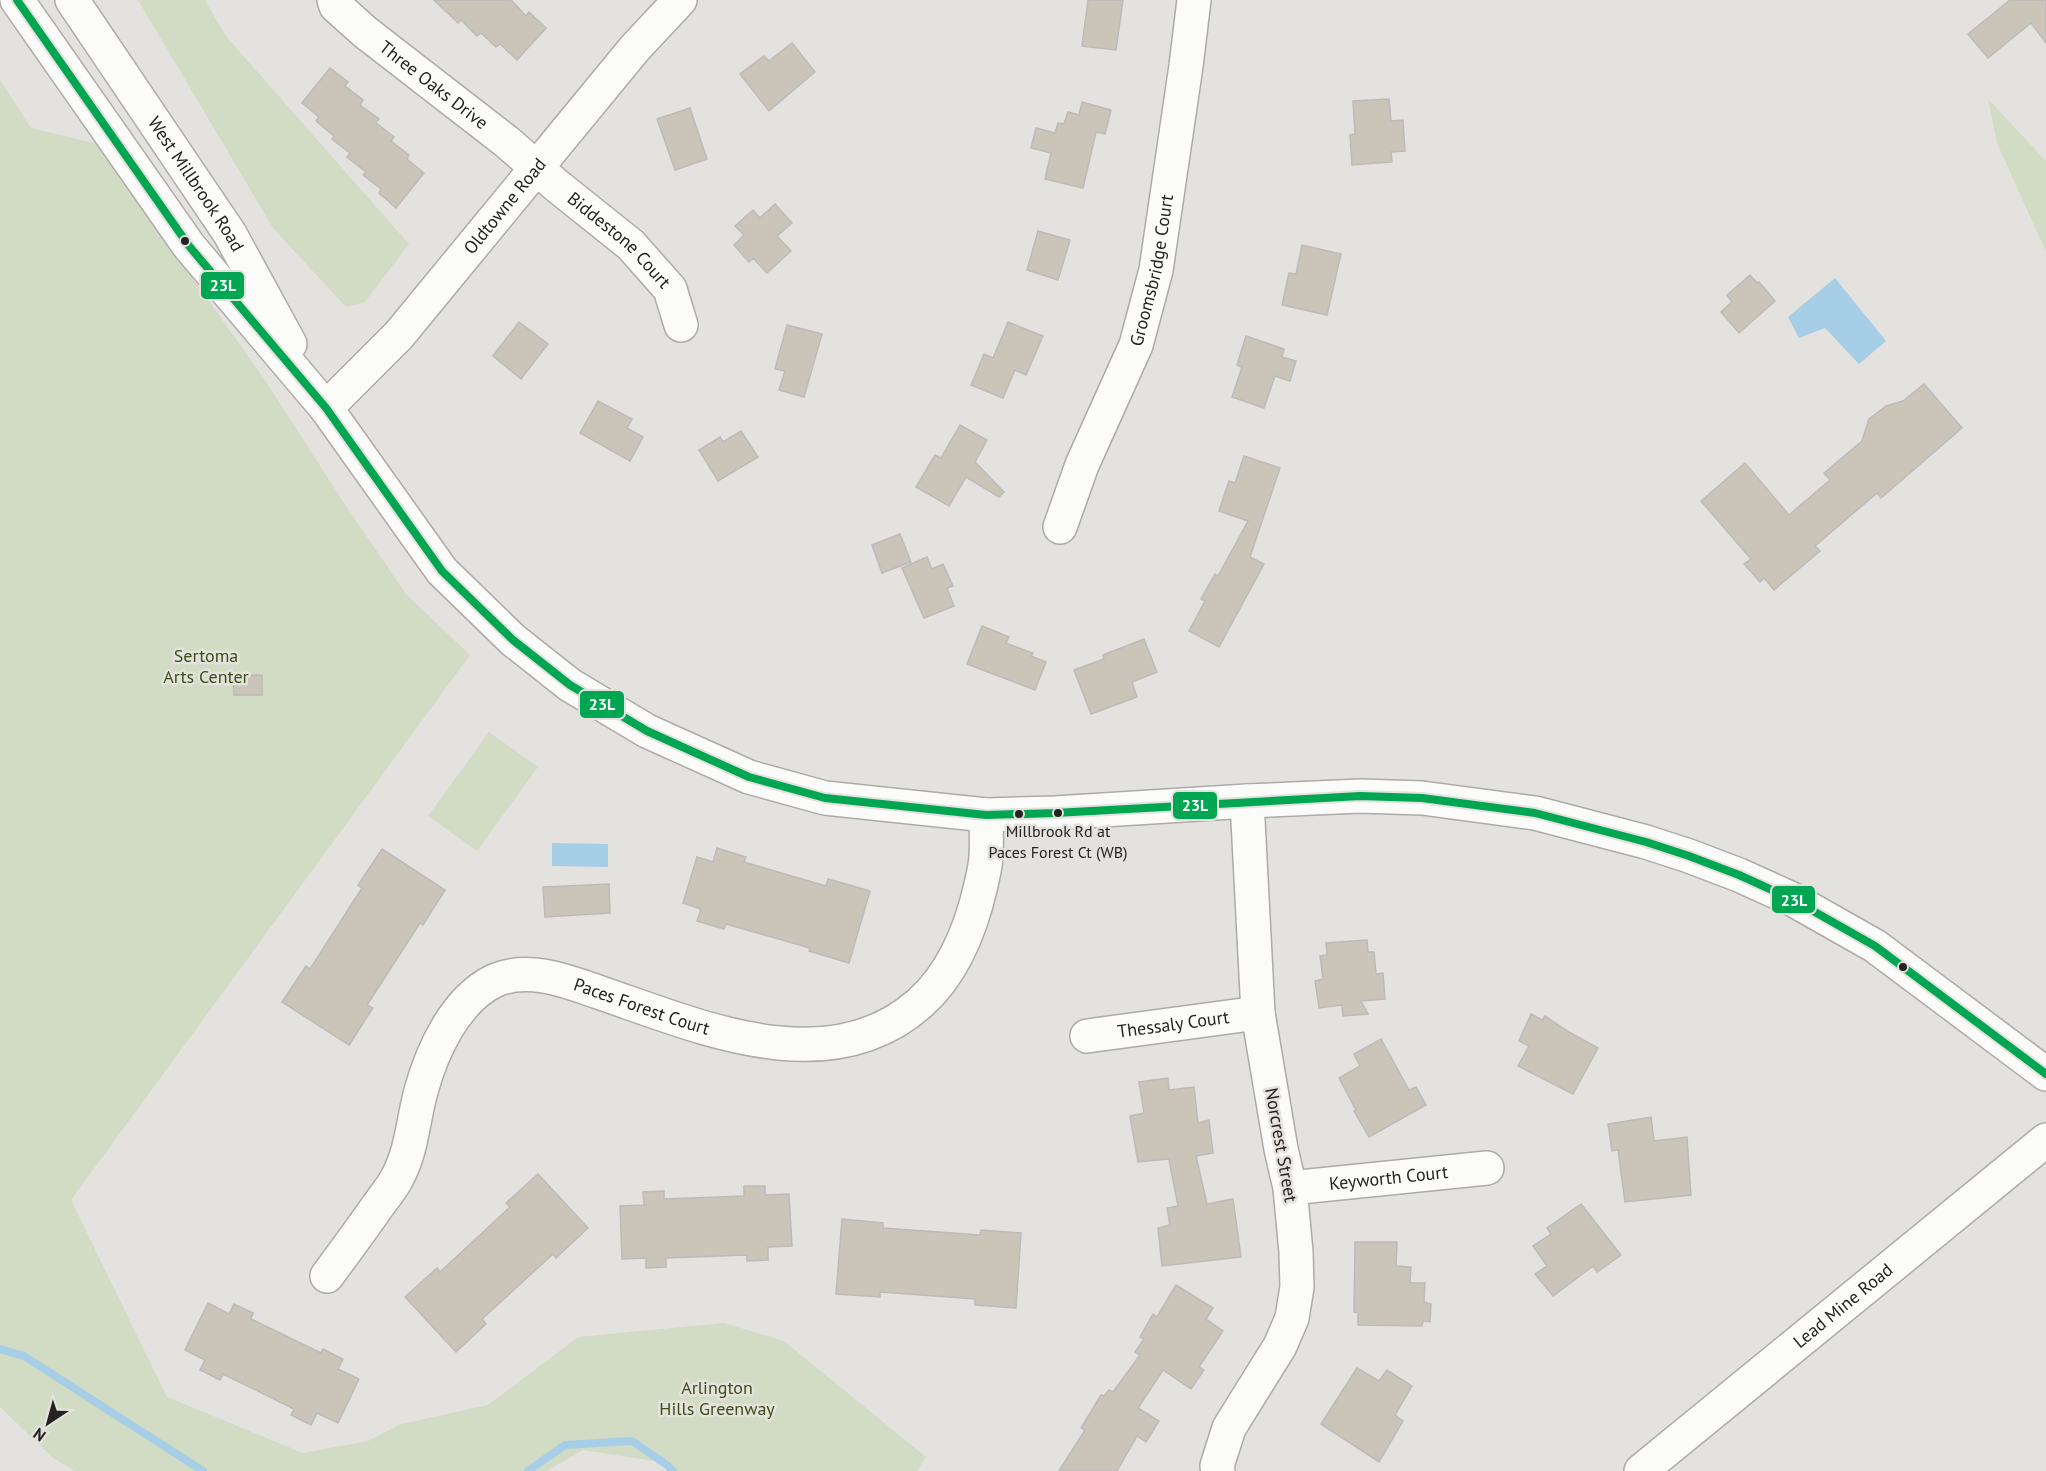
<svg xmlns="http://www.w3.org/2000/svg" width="2046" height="1471" font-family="'PT Sans',sans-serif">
  <rect width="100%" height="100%" fill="#e4e2df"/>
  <g fill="#d2dbc4">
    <path d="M 138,0 L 205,0 L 225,35 L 409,244 L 364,303 L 346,307 L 273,228 Z"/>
    <path d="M 0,80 L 31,128 L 98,144 L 267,383 L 340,497 L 406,594 L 470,655 L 71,1200 L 167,1397 L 303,1453 L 368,1441 L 401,1424 L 488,1405 L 578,1337 L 724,1323 L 784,1341 L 926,1457 L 917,1471 L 669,1471 L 660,1462 L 583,1450 L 547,1471 L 75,1471 L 53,1458 L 0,1407 Z"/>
    <path d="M 1988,99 L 2046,161 L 2046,252 L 1997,143 Z"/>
    <path d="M 489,732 L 538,767 L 477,851 L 428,816 Z"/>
  </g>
  <g fill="#a7cee7">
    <path d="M 1835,278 L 1886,341 L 1859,364 L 1825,328 L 1799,338 L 1788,317 Z"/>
    <path d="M 552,843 L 608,844 L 608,867 L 552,866 Z"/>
  </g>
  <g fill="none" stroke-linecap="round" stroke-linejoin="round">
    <g stroke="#a7cee7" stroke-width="8">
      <path d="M 0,1349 L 24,1356 L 203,1471"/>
      <path d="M 528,1471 L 565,1445 L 632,1441 L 667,1465 L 673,1471"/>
    </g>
  </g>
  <g fill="#cbc4b8" stroke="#bcbbb9" stroke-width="1.5">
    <path d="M 434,0 L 511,0 L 526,16 L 529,12 L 546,28 L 517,60 L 500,44 L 496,47 L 481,33 L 477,36 L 461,20 L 458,23 Z"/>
    <path d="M 1088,0 L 1123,0 L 1116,50 L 1082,46 Z"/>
    <path d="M 2010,0 L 2046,0 L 2046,43 L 2031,23 L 1988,58 L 1968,34 Z"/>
    <path d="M 792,43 L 815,72 L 769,111 L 740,74 L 764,56 L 769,61 Z"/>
    <path d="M 330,68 L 348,82 L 345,86 L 363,100 L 360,105 L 379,119 L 376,123 L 394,137 L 391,141 L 409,155 L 407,159 L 424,173 L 396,208 L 379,193 L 381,189 L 363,175 L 366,172 L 347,157 L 350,153 L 332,139 L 334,136 L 316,121 L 319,117 L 302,103 Z"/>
    <path d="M 1389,99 L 1391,121 L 1403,120 L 1405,151 L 1391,152 L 1392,162 L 1352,165 L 1350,135 L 1355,134 L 1353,101 Z"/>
    <path d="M 1082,102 L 1111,110 L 1105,134 L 1096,132 L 1083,188 L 1045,179 L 1051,153 L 1031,148 L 1036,128 L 1055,133 L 1058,123 L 1064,124 L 1068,112 L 1079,115 Z"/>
    <path d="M 690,108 L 707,159 L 675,170 L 657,119 Z"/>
    <path d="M 775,204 L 792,223 L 777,236 L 791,251 L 767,273 L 753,258 L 749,262 L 734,245 L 744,235 L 735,226 L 753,210 L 760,218 Z"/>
    <path d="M 1038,231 L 1070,240 L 1058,280 L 1027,270 Z"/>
    <path d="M 1302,245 L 1341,254 L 1327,315 L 1282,305 L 1289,273 L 1296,274 Z"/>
    <path d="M 1750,275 L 1757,283 L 1759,282 L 1775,301 L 1739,333 L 1721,312 L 1732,302 L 1727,295 Z"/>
    <path d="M 519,322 L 548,344 L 521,379 L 493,356 Z"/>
    <path d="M 1008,322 L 1043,336 L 1026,375 L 1015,370 L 1003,398 L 971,385 L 984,354 L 993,358 Z"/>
    <path d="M 787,325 L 822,334 L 804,397 L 779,390 L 785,371 L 775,369 Z"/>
    <path d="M 1246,336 L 1284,349 L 1282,357 L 1296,361 L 1290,381 L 1275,376 L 1264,408 L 1232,397 L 1242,367 L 1237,365 Z"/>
    <path d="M 1924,384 L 1962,428 L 1881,498 L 1877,493 L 1815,546 L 1820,551 L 1774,590 L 1764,578 L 1760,582 L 1744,564 L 1751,559 L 1701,501 L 1745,463 L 1789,515 L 1830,480 L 1824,473 L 1862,441 L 1869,419 L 1886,406 L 1903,401 Z"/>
    <path d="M 598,401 L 632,419 L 627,428 L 643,437 L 630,461 L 580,433 Z"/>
    <path d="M 960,425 L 987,440 L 975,462 L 1004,492 L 999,497 L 966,477 L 949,506 L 916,487 L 935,455 L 941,458 Z"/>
    <path d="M 741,431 L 758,457 L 718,481 L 699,450 L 720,437 L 723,442 Z"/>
    <path d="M 1244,456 L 1280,468 L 1250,557 L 1264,564 L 1219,647 L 1189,631 L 1205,601 L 1201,599 L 1215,574 L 1218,576 L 1248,521 L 1219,511 L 1229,481 L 1235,483 Z"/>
    <path d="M 900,534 L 911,562 L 882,573 L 872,545 Z"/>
    <path d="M 927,557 L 932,569 L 943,564 L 953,586 L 947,588 L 954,606 L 924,618 L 902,568 Z"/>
    <path d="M 982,626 L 1009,637 L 1006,643 L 1033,653 L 1031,656 L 1046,662 L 1035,690 L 967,664 Z"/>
    <path d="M 1144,639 L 1157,672 L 1132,682 L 1137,697 L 1091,714 L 1074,670 L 1104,659 L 1103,655 Z"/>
    <path d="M 262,675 L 262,695 L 234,695 L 233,676 Z"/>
    <path d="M 717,848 L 746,857 L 744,862 L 826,886 L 828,879 L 870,891 L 849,963 L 809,951 L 810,948 L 726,924 L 724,929 L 697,921 L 701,909 L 683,903 L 697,857 L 713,862 Z"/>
    <path d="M 382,849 L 445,890 L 423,925 L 420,923 L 367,1005 L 373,1008 L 349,1045 L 282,1002 L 306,966 L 310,969 L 362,888 L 358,885 Z"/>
    <path d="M 609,884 L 610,913 L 545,917 L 543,887 Z"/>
    <path d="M 1367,940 L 1368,952 L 1374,952 L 1376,974 L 1383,973 L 1385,999 L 1361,1001 L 1368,1014 L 1343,1016 L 1342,1005 L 1319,1008 L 1315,981 L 1323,979 L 1320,956 L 1327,955 L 1326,943 Z"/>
    <path d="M 1531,1014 L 1542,1020 L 1545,1016 L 1569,1032 L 1598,1048 L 1573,1094 L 1518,1066 L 1529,1046 L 1519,1041 Z"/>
    <path d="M 1381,1039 L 1409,1090 L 1416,1087 L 1426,1105 L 1369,1137 L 1354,1111 L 1356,1110 L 1339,1078 L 1360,1066 L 1354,1054 Z"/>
    <path d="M 1168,1078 L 1169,1090 L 1194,1087 L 1198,1123 L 1209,1120 L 1213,1153 L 1196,1156 L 1207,1204 L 1233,1199 L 1241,1257 L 1162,1266 L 1158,1228 L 1170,1225 L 1167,1208 L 1178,1206 L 1169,1159 L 1138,1162 L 1130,1116 L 1144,1113 L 1139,1082 Z"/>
    <path d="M 1651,1117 L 1654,1141 L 1687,1137 L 1691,1195 L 1625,1202 L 1618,1150 L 1612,1151 L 1608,1124 Z"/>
    <path d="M 538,1174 L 588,1228 L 556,1258 L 553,1254 L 482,1319 L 486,1324 L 456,1352 L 405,1297 L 437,1268 L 440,1272 L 510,1207 L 506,1203 Z"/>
    <path d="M 744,1186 L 765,1186 L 765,1195 L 789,1194 L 792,1246 L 768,1247 L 768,1260 L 747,1261 L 747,1255 L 666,1258 L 666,1267 L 646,1268 L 646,1258 L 622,1259 L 620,1206 L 644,1205 L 643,1192 L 664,1191 L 664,1199 L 744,1196 Z"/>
    <path d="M 1581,1204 L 1621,1255 L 1597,1272 L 1593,1266 L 1553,1296 L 1535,1274 L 1547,1266 L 1533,1246 L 1551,1234 L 1547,1228 Z"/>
    <path d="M 842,1219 L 883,1223 L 883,1228 L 980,1235 L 981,1230 L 1021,1233 L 1016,1308 L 975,1305 L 975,1299 L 880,1292 L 880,1297 L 836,1294 Z"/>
    <path d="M 1355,1242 L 1397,1242 L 1396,1266 L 1411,1267 L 1410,1283 L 1425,1283 L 1424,1302 L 1431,1304 L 1430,1322 L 1423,1321 L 1422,1326 L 1358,1325 L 1358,1313 L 1354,1312 Z"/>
    <path d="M 1176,1285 L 1213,1308 L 1206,1319 L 1223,1331 L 1199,1367 L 1204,1370 L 1191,1389 L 1163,1370 L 1138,1408 L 1159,1421 L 1146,1442 L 1137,1436 L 1117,1471 L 1059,1471 L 1085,1430 L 1081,1428 L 1101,1395 L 1104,1396 L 1109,1390 L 1113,1392 L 1140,1355 L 1135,1352 L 1144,1339 L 1140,1337 L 1153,1314 L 1157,1317 Z"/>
    <path d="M 208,1303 L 229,1314 L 234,1304 L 253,1313 L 251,1319 L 321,1353 L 323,1349 L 343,1359 L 338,1369 L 359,1379 L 338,1423 L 317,1413 L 311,1425 L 291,1415 L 294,1409 L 223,1374 L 220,1380 L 200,1370 L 205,1360 L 185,1350 Z"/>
    <path d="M 1357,1368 L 1379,1381 L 1387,1370 L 1412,1386 L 1395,1415 L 1403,1421 L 1379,1462 L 1321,1424 Z"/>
  </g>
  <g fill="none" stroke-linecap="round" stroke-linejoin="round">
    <defs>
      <g id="minor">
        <path id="s1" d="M 334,0 L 336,6 L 365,32 L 507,142 L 556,185 L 631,245 L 670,289 L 681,325"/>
        <path id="s2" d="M 326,408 L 399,335 L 635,48 L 680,0"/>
        <path id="s3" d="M 1060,527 L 1082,465 L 1136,345 L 1156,270 L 1186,66 L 1194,0"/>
        <path id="s4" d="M 1087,1036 L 1258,1013"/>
        <path id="s5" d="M 1290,1188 L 1487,1168"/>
        <path id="s6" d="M 327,1276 C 344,1253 361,1230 377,1207 C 384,1197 392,1188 397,1178 C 412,1151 413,1120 421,1091 C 432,1051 455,1000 494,981 C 528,965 569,982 601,993 C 700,1027 829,1084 920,1003 C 954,973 971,929 981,885 C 983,875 986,865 986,855 C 987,842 986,829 986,815"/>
        <path d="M 1218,1471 L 1217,1466 L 1229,1428 L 1280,1346 L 1292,1318 L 1297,1287 L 1296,1252 L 1290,1188 L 1281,1149 L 1258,1013 L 1247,801"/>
      </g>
      <g id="major">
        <path d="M 17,0 L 189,246 L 326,408 L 442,571 L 513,640 L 570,685 L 647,731 L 749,777 L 825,798 L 986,815 L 1055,813 L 1247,801 L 1360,796 L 1422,798 L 1535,813 L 1646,842 L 1689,856 L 1739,875 L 1792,899 L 1875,946 L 2046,1074"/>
        <path id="s7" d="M 72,0 L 230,234 L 290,344"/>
        <path id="s8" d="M 1641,1471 L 2046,1140"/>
      </g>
    </defs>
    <use href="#minor" stroke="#acaba9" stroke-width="36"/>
    <use href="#major" stroke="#acaba9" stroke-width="36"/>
    <use href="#minor" stroke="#fbfbfa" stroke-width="33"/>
    <use href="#major" stroke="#fbfbfa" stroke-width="33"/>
    <defs>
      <path id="bus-1" d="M 17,0 L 189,246 L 326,408 L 442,571 L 513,640 L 570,685 L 647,731 L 749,777 L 825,798 L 986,815 L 1055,813 L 1360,796 L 1422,798 L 1535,813 L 1646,842 L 1689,856 L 1739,875 L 1792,899 L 1875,946 L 2046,1074"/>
    </defs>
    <use href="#bus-1" stroke="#e5e2de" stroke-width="12"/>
    <use href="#bus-1" stroke="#00a651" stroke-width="8"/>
  </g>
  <g fill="#242321" stroke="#e5e2de" stroke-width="2">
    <circle cx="185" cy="241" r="5"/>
    <circle cx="1058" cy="813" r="5"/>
    <circle cx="1019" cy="814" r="5"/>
    <circle cx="1903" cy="967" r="5"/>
  </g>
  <g text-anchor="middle" stroke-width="5" stroke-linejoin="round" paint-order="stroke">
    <g font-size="16" fill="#242321" stroke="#e5e2de">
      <text x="1058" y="837">Millbrook Rd at<tspan x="1058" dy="21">Paces Forest Ct (WB)</tspan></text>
    </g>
    <g font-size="18" fill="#242321" stroke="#e5e2de">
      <text dy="6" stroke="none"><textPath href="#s1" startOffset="132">Three Oaks Drive</textPath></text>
      <text dy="6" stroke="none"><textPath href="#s7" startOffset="222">West Millbrook Road</textPath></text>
      <text dy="6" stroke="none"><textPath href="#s2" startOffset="270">Oldtowne Road</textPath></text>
      <text dy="6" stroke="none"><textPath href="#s1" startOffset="374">Biddestone Court</textPath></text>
      <text dy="6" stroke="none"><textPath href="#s3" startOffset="274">Groomsbridge Court</textPath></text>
      <text dy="6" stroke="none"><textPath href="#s6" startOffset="500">Paces Forest Court</textPath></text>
      <text dy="6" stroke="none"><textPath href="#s4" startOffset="87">Thessaly Court</textPath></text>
      <text transform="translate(1281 1145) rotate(80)" y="6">Norcrest Street</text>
      <text dy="6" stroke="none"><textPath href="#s5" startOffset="99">Keyworth Court</textPath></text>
      <text dy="6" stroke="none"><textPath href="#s8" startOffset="261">Lead Mine Road</textPath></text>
    </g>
    <g font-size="18" fill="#394f14" stroke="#e5e2de">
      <text x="206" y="662">Sertoma<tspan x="206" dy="21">Arts Center</tspan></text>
      <text x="717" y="1394">Arlington<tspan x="717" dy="21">Hills Greenway</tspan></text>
    </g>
  </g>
  <g stroke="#e5e2de" stroke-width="2">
    <rect x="200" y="271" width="45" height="29" rx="6" fill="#00a651"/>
    <rect x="579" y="690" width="46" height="29" rx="6" fill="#00a651"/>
    <rect x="1172" y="791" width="46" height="29" rx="6" fill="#00a651"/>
    <rect x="1771" y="885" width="45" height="29" rx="6" fill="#00a651"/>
  </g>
  <g font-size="16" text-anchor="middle" font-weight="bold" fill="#fff">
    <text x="223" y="291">23L</text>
    <text x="602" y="710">23L</text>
    <text x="1195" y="811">23L</text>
    <text x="1794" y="906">23L</text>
  </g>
  <g transform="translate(48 1423) rotate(216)" stroke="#e5e2de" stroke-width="4.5" paint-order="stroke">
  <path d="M0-4.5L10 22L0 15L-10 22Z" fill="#242321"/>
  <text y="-9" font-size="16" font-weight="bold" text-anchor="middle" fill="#242321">N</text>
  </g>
</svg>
